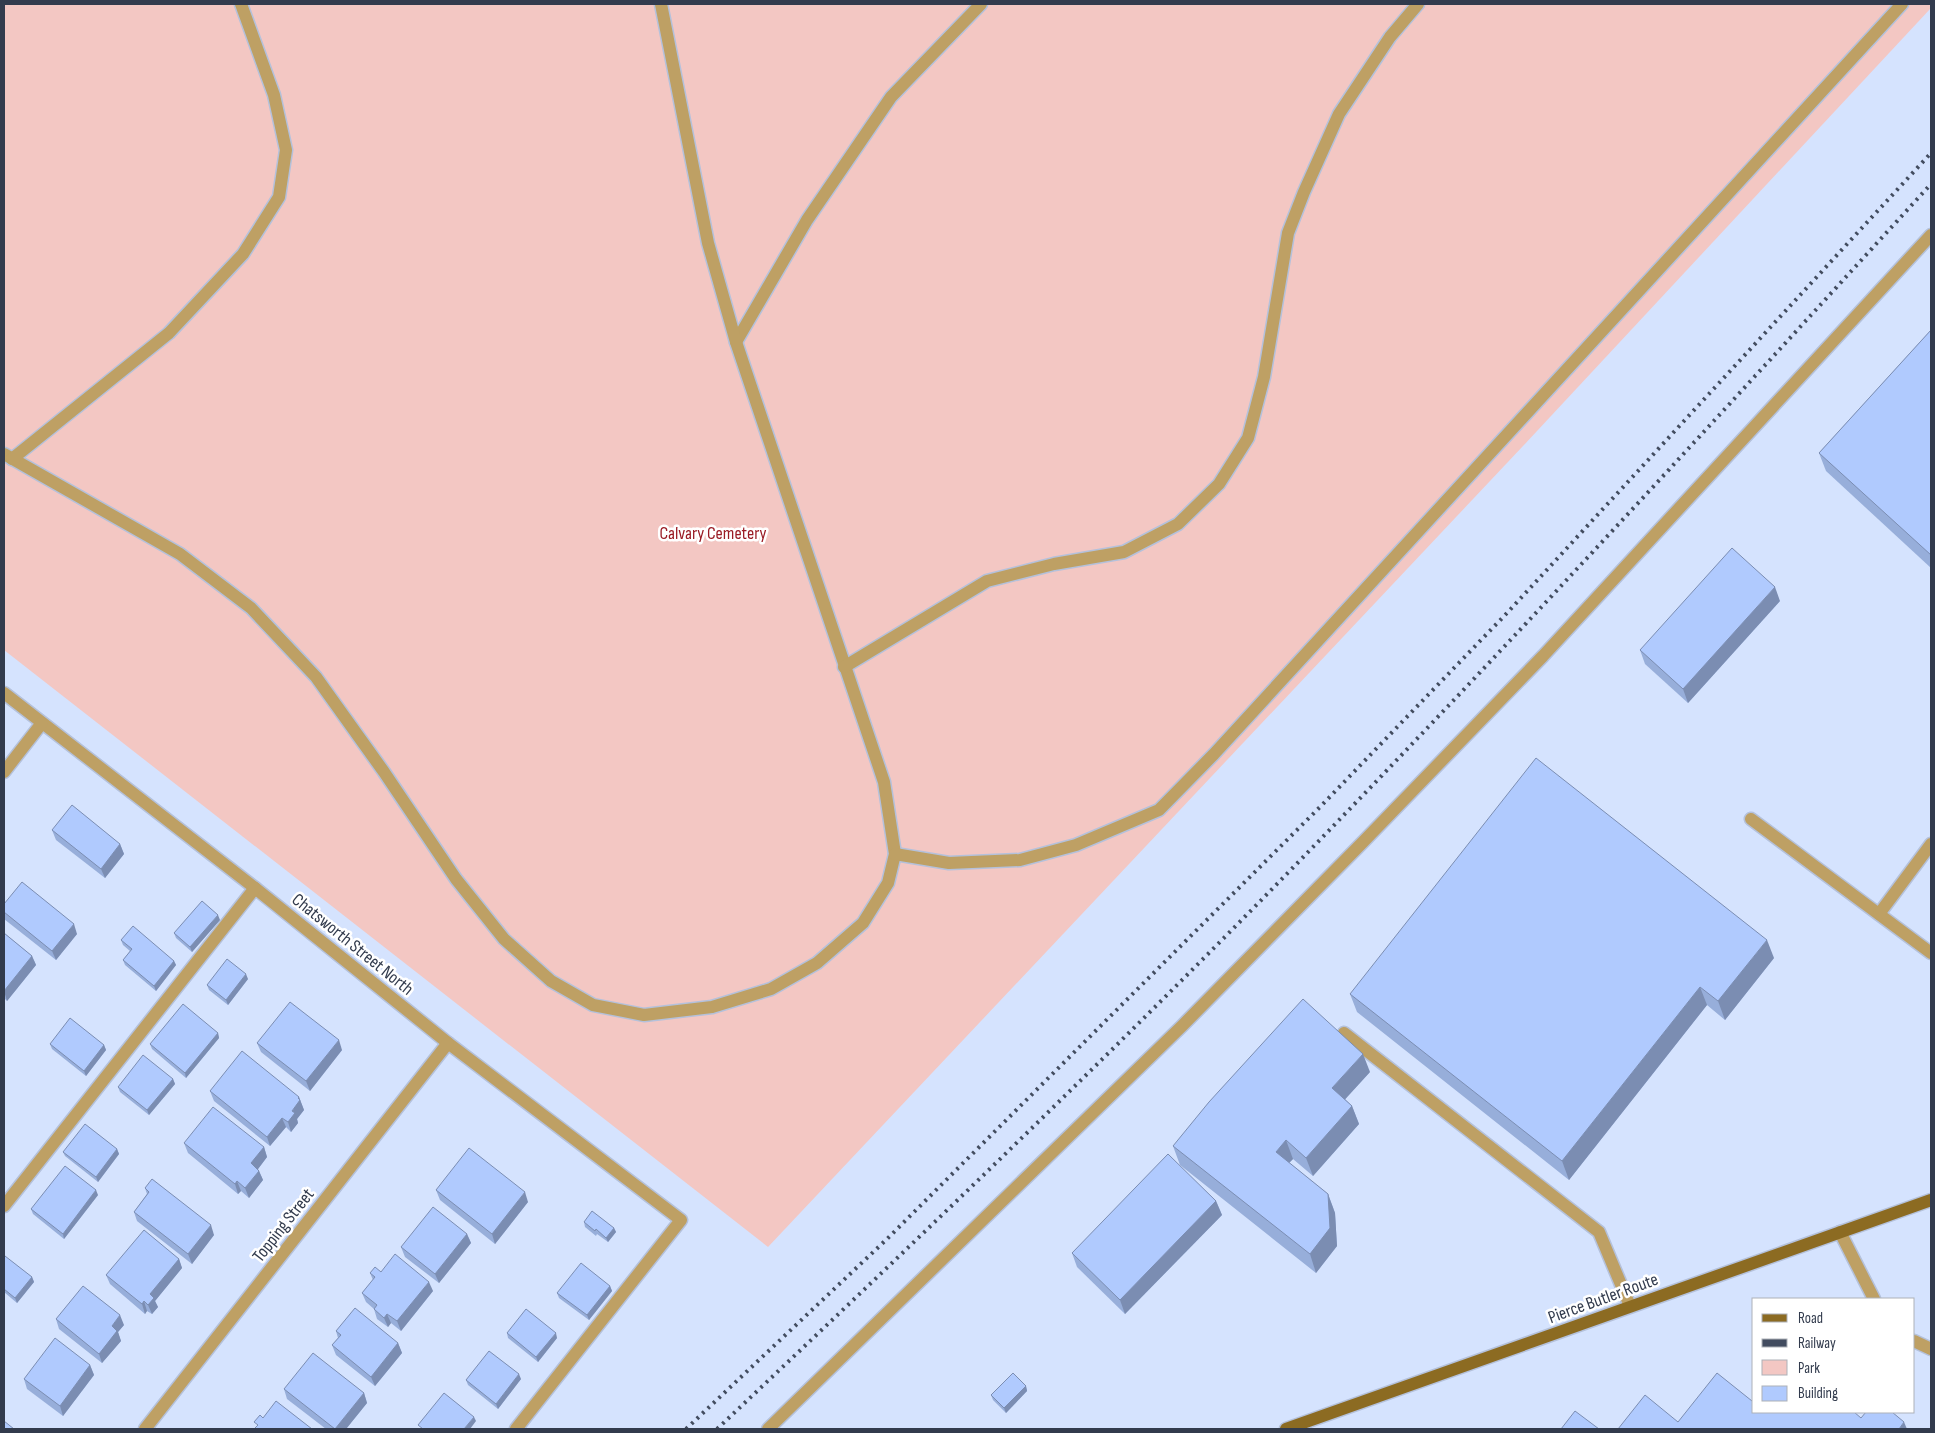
<svg xmlns="http://www.w3.org/2000/svg" width="1935" height="1433" font-family="'Sofia Sans Condensed',sans-serif">
  <rect width="100%" height="100%" fill="#d5e3fe"/>
  <path fill="#f3c7c3" d="M 4,4 L 1931,4 L 1931,8 L 1523,446 L 768,1247 L 4,650 Z"/>
  <g fill="none" stroke-linecap="round" stroke-linejoin="round">
    <defs>
      <g id="minor">
        <path d="M 736,342 L 807,220 L 891,97 L 981,4"/>
        <path d="M 4,454 L 180,554 L 251,608 L 316,677 L 384,772 L 456,879 L 504,939 L 551,981 L 593,1005 L 644,1015 L 712,1007 L 771,989 L 817,963 L 863,923 L 888,883 L 895,854 L 884,782 L 736,342 L 708,243 L 661,4"/>
        <path d="M 12,459 L 169,333 L 243,254 L 279,197 L 286,150 L 274,95 L 241,4"/>
        <path d="M 844,667 L 987,581 L 1054,564 L 1124,552 L 1178,524 L 1219,484 L 1248,438 L 1264,377 L 1288,233 L 1304,192 L 1339,114 L 1390,37 L 1418,4"/>
        <path d="M 4,693 L 255,888 L 448,1043 L 681,1220 L 516,1429"/>
        <path d="M 4,772 L 42,723"/>
        <path d="M 1751,819 L 1931,953"/>
        <path d="M 895,854 L 949,863 L 1020,860 L 1076,845 L 1159,810 L 1214,754 L 1902,4"/>
        <path d="M 1879,914 L 1931,844"/>
        <path d="M 1344,1033 L 1599,1232 L 1630,1306"/>
        <path d="M 4,1206 L 255,888"/>
        <path d="M 1840,1232 L 1874,1299"/>
        <path d="M 1914,1341 L 1931,1349"/>
        <path d="M 145,1429 L 448,1043"/>
        <path d="M 768,1429 L 1182,1026 L 1363,842 L 1543,656 L 1931,235"/>
      </g>
      <path id="major" d="M 1286,1429 L 1931,1200"/>
    </defs>
    <use href="#minor" stroke="#b4c1db" stroke-width="15"/>
    <use href="#major" stroke="#b4c1db" stroke-width="15"/>
    <use href="#minor" stroke="#bea064" stroke-width="12"/>
    <use href="#major" stroke="#8c6b22" stroke-width="12"/>
    <g stroke="#424c5f" stroke-width="4" stroke-dasharray="2.5 5" stroke-linecap="butt">
      <path d="M 686,1429 L 887,1239 L 1321,806 L 1508,612 L 1931,153"/>
      <path d="M 717,1429 C 929,1229 1139,1028 1341,818 C 1542,610 1736,397 1931,184"/>
    </g>
  </g>
  <g fill="#97aeda">
    <path d="M 1931,330 L 1931,568 L 1826,471 L 1819,453 Z"/>
    <path d="M 1780,601 L 1688,703 L 1645,664 L 1640,650 Z"/>
    <path d="M 52,830 L 120,844 L 124,854 L 105,878 L 56,840 Z"/>
    <path d="M 4,904 L 77,934 L 56,960 L 4,919 Z"/>
    <path d="M 220,920 L 192,952 L 176,938 L 174,933 Z"/>
    <path d="M 4,933 L 32,956 L 36,965 L 7,1001 L 4,998 Z"/>
    <path d="M 121,940 L 174,961 L 176,965 L 156,991 L 125,965 L 123,960 L 130,951 L 123,945 Z"/>
    <path d="M 1774,958 L 1725,1020 L 1707,1005 L 1569,1180 L 1357,1012 L 1350,994 Z"/>
    <path d="M 248,979 L 228,1005 L 209,990 L 207,985 Z"/>
    <path d="M 218,1033 L 219,1038 L 186,1078 L 152,1049 L 150,1044 Z"/>
    <path d="M 257,1043 L 342,1050 L 310,1091 L 261,1052 Z"/>
    <path d="M 50,1044 L 104,1045 L 106,1050 L 86,1076 L 52,1049 Z"/>
    <path d="M 1370,1072 L 1345,1099 L 1352,1106 L 1359,1124 L 1313,1176 L 1293,1159 L 1289,1163 L 1328,1194 L 1335,1213 L 1337,1246 L 1316,1273 L 1180,1165 L 1173,1146 Z"/>
    <path d="M 173,1079 L 175,1084 L 149,1115 L 120,1092 L 118,1087 Z"/>
    <path d="M 210,1091 L 299,1097 L 304,1110 L 297,1119 L 298,1123 L 291,1132 L 286,1127 L 270,1146 L 214,1101 Z"/>
    <path d="M 184,1143 L 264,1147 L 267,1157 L 258,1169 L 259,1171 L 263,1180 L 249,1198 L 241,1191 L 238,1194 L 188,1153 Z"/>
    <path d="M 117,1149 L 119,1154 L 98,1182 L 65,1156 L 63,1152 Z"/>
    <path d="M 145,1188 L 214,1235 L 192,1264 L 137,1221 L 134,1212 L 147,1194 Z"/>
    <path d="M 436,1190 L 528,1202 L 495,1244 L 440,1200 Z"/>
    <path d="M 98,1195 L 64,1239 L 33,1214 L 31,1209 Z"/>
    <path d="M 1216,1201 L 1222,1215 L 1125,1314 L 1077,1267 L 1072,1253 Z"/>
    <path d="M 584,1222 L 614,1228 L 616,1232 L 608,1242 L 597,1234 L 596,1236 L 585,1227 Z"/>
    <path d="M 467,1234 L 471,1243 L 439,1283 L 405,1257 L 401,1247 Z"/>
    <path d="M 4,1258 L 32,1277 L 34,1282 L 17,1303 L 4,1292 Z"/>
    <path d="M 179,1259 L 182,1268 L 155,1301 L 158,1307 L 152,1314 L 147,1311 L 145,1314 L 110,1284 L 106,1275 Z"/>
    <path d="M 381,1272 L 433,1291 L 401,1331 L 391,1323 L 388,1327 L 377,1319 L 374,1309 L 366,1302 L 362,1293 L 373,1280 L 370,1273 Z"/>
    <path d="M 610,1286 L 612,1291 L 589,1320 L 559,1298 L 557,1293 Z"/>
    <path d="M 56,1319 L 124,1325 L 118,1332 L 121,1341 L 102,1363 L 59,1329 Z"/>
    <path d="M 336,1331 L 398,1343 L 402,1353 L 375,1386 L 336,1355 L 332,1345 L 338,1338 Z"/>
    <path d="M 507,1333 L 557,1338 L 538,1362 L 508,1338 Z"/>
    <path d="M 90,1365 L 94,1375 L 63,1416 L 27,1389 L 24,1379 Z"/>
    <path d="M 521,1379 L 498,1409 L 468,1385 L 466,1380 Z"/>
    <path d="M 1026,1386 L 1027,1391 L 1006,1413 L 993,1400 L 991,1395 Z"/>
    <path d="M 284,1389 L 364,1393 L 367,1403 L 346,1429 L 326,1429 L 287,1399 Z"/>
  </g>
  <g fill="#7b8db2">
    <path d="M 1775,587 L 1780,601 L 1688,703 L 1683,689 Z"/>
    <path d="M 120,844 L 124,854 L 105,878 L 101,869 Z"/>
    <path d="M 218,915 L 220,920 L 192,952 L 190,947 Z"/>
    <path d="M 74,924 L 77,934 L 56,960 L 52,951 Z"/>
    <path d="M 1767,940 L 1774,958 L 1725,1020 L 1718,1001 Z"/>
    <path d="M 32,956 L 36,965 L 7,1001 L 4,991 Z"/>
    <path d="M 174,961 L 176,965 L 156,991 L 154,986 Z"/>
    <path d="M 246,974 L 248,979 L 228,1005 L 226,1000 Z"/>
    <path d="M 1700,987 L 1707,1005 L 1569,1180 L 1562,1161 Z"/>
    <path d="M 218,1033 L 219,1038 L 186,1078 L 185,1073 Z"/>
    <path d="M 339,1040 L 342,1050 L 310,1091 L 306,1081 Z"/>
    <path d="M 104,1045 L 106,1050 L 86,1076 L 84,1071 Z"/>
    <path d="M 1363,1054 L 1370,1072 L 1339,1106 L 1332,1088 Z"/>
    <path d="M 173,1079 L 175,1084 L 149,1115 L 147,1110 Z"/>
    <path d="M 299,1097 L 304,1110 L 297,1119 L 298,1123 L 291,1132 L 288,1122 Z"/>
    <path d="M 1352,1106 L 1359,1124 L 1313,1176 L 1306,1158 Z"/>
    <path d="M 282,1118 L 286,1127 L 270,1146 L 267,1137 Z"/>
    <path d="M 1286,1140 L 1293,1159 L 1282,1170 L 1276,1152 Z"/>
    <path d="M 264,1147 L 267,1157 L 255,1173 L 251,1163 Z"/>
    <path d="M 117,1149 L 119,1154 L 98,1182 L 96,1177 Z"/>
    <path d="M 259,1171 L 263,1180 L 249,1198 L 245,1188 Z"/>
    <path d="M 237,1181 L 241,1191 L 238,1194 L 235,1184 Z"/>
    <path d="M 96,1190 L 98,1195 L 64,1239 L 63,1234 Z"/>
    <path d="M 525,1192 L 528,1202 L 495,1244 L 492,1234 Z"/>
    <path d="M 1328,1194 L 1335,1213 L 1337,1246 L 1316,1273 L 1310,1254 Z"/>
    <path d="M 1216,1201 L 1222,1215 L 1125,1314 L 1120,1300 Z"/>
    <path d="M 211,1225 L 214,1235 L 192,1264 L 188,1254 Z"/>
    <path d="M 614,1228 L 616,1232 L 608,1242 L 606,1238 Z"/>
    <path d="M 467,1234 L 471,1243 L 439,1283 L 435,1274 Z"/>
    <path d="M 179,1259 L 182,1268 L 155,1301 L 158,1307 L 152,1314 L 148,1305 L 150,1294 Z"/>
    <path d="M 32,1277 L 34,1282 L 17,1303 L 15,1298 Z"/>
    <path d="M 429,1282 L 433,1291 L 401,1331 L 397,1321 Z"/>
    <path d="M 610,1286 L 612,1291 L 589,1320 L 587,1315 Z"/>
    <path d="M 144,1301 L 147,1311 L 145,1314 L 142,1304 Z"/>
    <path d="M 387,1314 L 391,1323 L 388,1327 L 384,1318 Z"/>
    <path d="M 120,1315 L 124,1325 L 118,1332 L 121,1341 L 102,1363 L 99,1354 L 112,1326 Z"/>
    <path d="M 556,1333 L 557,1338 L 538,1362 L 536,1357 Z"/>
    <path d="M 398,1343 L 402,1353 L 375,1386 L 371,1377 Z"/>
    <path d="M 90,1365 L 94,1375 L 63,1416 L 60,1406 Z"/>
    <path d="M 519,1374 L 521,1379 L 498,1409 L 496,1404 Z"/>
    <path d="M 1026,1386 L 1027,1391 L 1006,1413 L 1004,1408 Z"/>
    <path d="M 364,1393 L 367,1403 L 346,1429 L 335,1429 Z"/>
    <path d="M 474,1417 L 476,1421 L 470,1429 L 464,1429 Z"/>
    <path d="M 1904,1422 L 1907,1429 L 1899,1429 Z"/>
  </g>
  <g fill="#b0cafe" stroke="#7b8db2">
    <path d="M 1931,330 L 1931,555 L 1819,453 Z"/>
    <path d="M 1732,548 L 1775,587 L 1683,689 L 1640,650 Z"/>
    <path d="M 1536,758 L 1767,940 L 1718,1001 L 1700,987 L 1562,1161 L 1350,994 Z"/>
    <path d="M 72,805 L 120,844 L 101,869 L 52,830 Z"/>
    <path d="M 22,882 L 74,924 L 52,951 L 4,912 L 4,904 Z"/>
    <path d="M 202,901 L 218,915 L 190,947 L 174,933 Z"/>
    <path d="M 133,926 L 174,961 L 154,986 L 123,960 L 132,949 L 121,940 Z"/>
    <path d="M 4,933 L 32,956 L 4,991 Z"/>
    <path d="M 227,959 L 246,974 L 226,1000 L 207,985 Z"/>
    <path d="M 1303,999 L 1363,1054 L 1332,1088 L 1352,1106 L 1306,1158 L 1286,1140 L 1276,1152 L 1328,1194 L 1330,1228 L 1310,1254 L 1173,1146 L 1209,1102 Z"/>
    <path d="M 290,1002 L 339,1040 L 306,1081 L 257,1043 Z"/>
    <path d="M 183,1004 L 218,1033 L 185,1073 L 150,1044 Z"/>
    <path d="M 70,1018 L 104,1045 L 84,1071 L 50,1044 Z"/>
    <path d="M 242,1051 L 299,1097 L 298,1098 L 300,1100 L 292,1111 L 295,1113 L 288,1122 L 282,1118 L 267,1137 L 210,1091 Z"/>
    <path d="M 143,1055 L 173,1079 L 147,1110 L 118,1087 Z"/>
    <path d="M 213,1107 L 264,1147 L 251,1163 L 259,1171 L 245,1188 L 237,1181 L 235,1184 L 184,1143 Z"/>
    <path d="M 85,1124 L 117,1149 L 96,1177 L 63,1152 Z"/>
    <path d="M 469,1148 L 525,1192 L 492,1234 L 436,1190 Z"/>
    <path d="M 1168,1154 L 1216,1201 L 1120,1300 L 1072,1253 Z"/>
    <path d="M 65,1166 L 96,1190 L 63,1234 L 31,1209 Z"/>
    <path d="M 152,1179 L 211,1225 L 188,1254 L 134,1212 L 149,1192 L 145,1188 Z"/>
    <path d="M 433,1207 L 467,1234 L 435,1274 L 401,1247 Z"/>
    <path d="M 592,1211 L 614,1228 L 606,1238 L 596,1229 L 595,1231 L 584,1222 Z"/>
    <path d="M 144,1230 L 179,1259 L 150,1294 L 154,1298 L 148,1305 L 144,1301 L 142,1304 L 106,1275 Z"/>
    <path d="M 395,1254 L 429,1282 L 397,1321 L 387,1314 L 384,1318 L 374,1309 L 377,1305 L 362,1293 L 375,1277 L 370,1273 L 375,1267 L 381,1272 Z"/>
    <path d="M 5,1256 L 32,1277 L 15,1298 L 4,1289 L 4,1258 Z"/>
    <path d="M 581,1263 L 610,1286 L 587,1315 L 557,1293 Z"/>
    <path d="M 83,1286 L 120,1315 L 112,1326 L 117,1331 L 99,1354 L 56,1319 Z"/>
    <path d="M 355,1308 L 398,1343 L 371,1377 L 332,1345 L 341,1335 L 336,1331 Z"/>
    <path d="M 526,1309 L 556,1333 L 536,1357 L 507,1333 Z"/>
    <path d="M 55,1338 L 90,1365 L 60,1406 L 24,1379 Z"/>
    <path d="M 489,1351 L 519,1374 L 496,1404 L 466,1380 Z"/>
    <path d="M 313,1353 L 364,1393 L 335,1429 L 284,1389 Z"/>
    <path d="M 1013,1373 L 1026,1386 L 1004,1408 L 991,1395 Z"/>
    <path d="M 1717,1373 L 1752,1401 L 1754,1399 L 1754,1412 L 1854,1412 L 1861,1418 L 1866,1412 L 1892,1412 L 1904,1422 L 1899,1429 L 1618,1429 L 1645,1395 L 1678,1422 Z"/>
    <path d="M 444,1393 L 474,1417 L 464,1429 L 423,1429 L 418,1425 Z"/>
    <path d="M 276,1401 L 312,1429 L 254,1429 L 258,1425 L 254,1422 L 260,1415 L 263,1418 Z"/>
    <path d="M 1575,1411 L 1599,1429 L 1561,1429 Z"/>
    <path d="M 4,1421 L 14,1429 L 4,1429 Z"/>
  </g>
  <g text-anchor="middle" stroke-width="5" stroke-linejoin="round" paint-order="stroke">
    <g font-size="18" fill="#9a1c25" stroke="#fff">
      <text x="713" y="539">Calvary Cemetery</text>
    </g>
    <g font-size="18" fill="#323b4d" stroke="#fff">
      <text transform="translate(353 944) rotate(39)" y="6">Chatsworth Street North</text>
      <text transform="translate(283 1225) rotate(-52)" y="6">Topping Street</text>
      <text transform="translate(1603 1298) rotate(-20)" y="6">Pierce Butler Route</text>
    </g>
  </g>
  <rect width="1935" height="1433" fill="none" stroke="#323b4d" stroke-width="10"/>
  <rect x="1752" y="1298" width="162" height="115" fill="#ffffff" stroke="#adb1b8"/>
  <rect x="1762" y="1314" width="25" height="8" fill="#8c6b22" stroke="#adb1b8"/>
  <text x="1798" y="1323" font-size="15" fill="#323b4d">Road</text>
  <rect x="1762" y="1339" width="25" height="8" fill="#424c5f" stroke="#adb1b8"/>
  <text x="1798" y="1348" font-size="15" fill="#323b4d">Railway</text>
  <rect x="1762" y="1360" width="25" height="15" fill="#f3c7c3" stroke="#adb1b8"/>
  <text x="1798" y="1373" font-size="15" fill="#323b4d">Park</text>
  <rect x="1762" y="1386" width="25" height="15" fill="#b0cafe" stroke="#adb1b8"/>
  <text x="1798" y="1398" font-size="15" fill="#323b4d">Building</text>
</svg>
